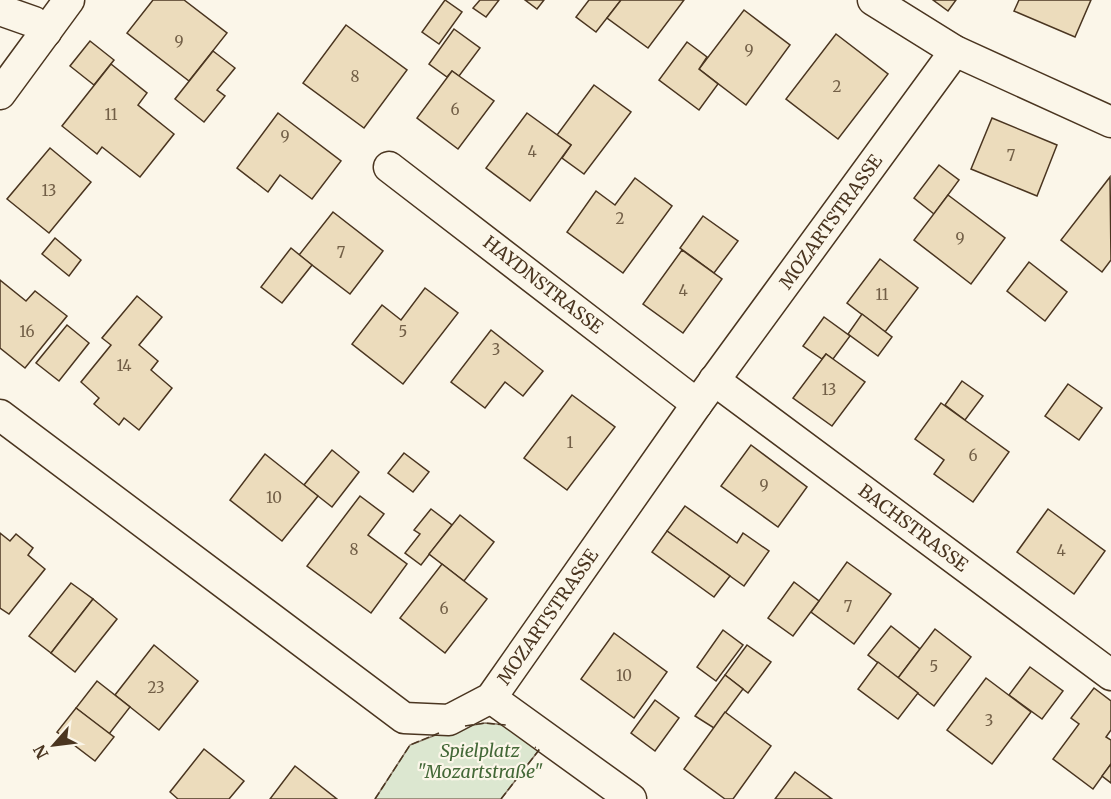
<svg xmlns="http://www.w3.org/2000/svg" width="1111" height="799" font-family="Merriweather,serif">
  <rect width="100%" height="100%" fill="#fbf6e9"/>
  <path fill="#dce7d0" stroke="#887966" stroke-width="1.5" d="M 485,723 L 508,725 L 539,750 L 501,799 L 375,799 L 410,745 L 451,729 Z"/>
  <g fill="#ecdcbc" stroke="#4a3520" stroke-width="1.5">
    <path d="M 153,0 L 184,0 L 227,33 L 189,81 L 127,33 Z"/>
    <path d="M 445,0 L 462,12 L 439,44 L 422,32 Z"/>
    <path d="M 480,0 L 499,0 L 486,17 L 473,8 Z"/>
    <path d="M 525,0 L 544,0 L 537,9 Z"/>
    <path d="M 589,0 L 621,0 L 596,32 L 576,17 Z"/>
    <path d="M 621,0 L 684,0 L 648,48 L 607,18 Z"/>
    <path d="M 933,0 L 956,0 L 948,11 Z"/>
    <path d="M 1019,0 L 1091,0 L 1075,37 L 1014,11 Z"/>
    <path d="M 744,10 L 790,45 L 746,105 L 699,69 Z"/>
    <path d="M 346,25 L 407,70 L 364,128 L 303,83 Z"/>
    <path d="M 454,29 L 480,48 L 459,76 L 452,71 L 447,77 L 429,64 Z"/>
    <path d="M 836,34 L 888,74 L 838,139 L 786,99 Z"/>
    <path d="M 90,41 L 114,60 L 94,85 L 70,66 Z"/>
    <path d="M 687,42 L 707,57 L 699,69 L 718,84 L 699,110 L 659,80 Z"/>
    <path d="M 213,51 L 235,68 L 217,90 L 225,96 L 204,122 L 175,99 Z"/>
    <path d="M 111,64 L 147,93 L 138,105 L 174,134 L 140,177 L 102,147 L 97,154 L 62,126 Z"/>
    <path d="M 452,71 L 494,101 L 458,149 L 417,118 Z"/>
    <path d="M 594,85 L 631,112 L 584,174 L 562,158 L 571,145 L 557,135 Z"/>
    <path d="M 278,113 L 341,161 L 312,199 L 280,175 L 268,192 L 237,168 Z"/>
    <path d="M 527,113 L 571,145 L 530,201 L 486,168 Z"/>
    <path d="M 992,118 L 1057,145 L 1037,196 L 971,169 Z"/>
    <path d="M 50,148 L 91,182 L 49,233 L 7,199 Z"/>
    <path d="M 939,165 L 959,180 L 934,214 L 914,198 Z"/>
    <path d="M 1110,177 L 1111,260 L 1102,272 L 1061,240 Z"/>
    <path d="M 635,178 L 672,206 L 623,273 L 567,232 L 596,191 L 615,205 Z"/>
    <path d="M 948,195 L 1005,238 L 971,284 L 914,240 Z"/>
    <path d="M 333,212 L 383,251 L 350,294 L 299,255 Z"/>
    <path d="M 703,216 L 738,241 L 714,273 L 680,248 Z"/>
    <path d="M 55,238 L 81,260 L 69,276 L 42,254 Z"/>
    <path d="M 291,248 L 312,265 L 282,303 L 261,287 Z"/>
    <path d="M 682,250 L 722,279 L 683,333 L 643,304 Z"/>
    <path d="M 880,259 L 918,288 L 885,332 L 847,303 Z"/>
    <path d="M 1029,262 L 1067,292 L 1045,321 L 1007,291 Z"/>
    <path d="M 0,280 L 26,301 L 35,291 L 67,316 L 25,368 L 0,348 Z"/>
    <path d="M 425,288 L 458,313 L 403,384 L 352,344 L 382,305 L 401,320 Z"/>
    <path d="M 137,296 L 162,317 L 139,345 L 158,361 L 151,370 L 172,388 L 139,430 L 124,418 L 119,425 L 94,404 L 99,398 L 81,382 L 111,345 L 102,338 Z"/>
    <path d="M 862,314 L 892,337 L 878,356 L 848,334 Z"/>
    <path d="M 824,317 L 850,336 L 833,359 L 826,354 L 822,359 L 803,346 Z"/>
    <path d="M 67,325 L 89,343 L 59,381 L 36,363 Z"/>
    <path d="M 491,330 L 543,371 L 523,396 L 505,382 L 485,408 L 451,382 Z"/>
    <path d="M 826,354 L 865,382 L 832,426 L 793,398 Z"/>
    <path d="M 962,381 L 983,396 L 965,420 L 945,405 Z"/>
    <path d="M 1068,384 L 1102,408 L 1079,440 L 1045,416 Z"/>
    <path d="M 572,395 L 615,427 L 567,490 L 524,458 Z"/>
    <path d="M 941,403 L 1009,452 L 973,502 L 934,474 L 944,460 L 915,439 Z"/>
    <path d="M 751,445 L 807,487 L 778,527 L 721,486 Z"/>
    <path d="M 332,450 L 359,472 L 332,507 L 304,485 Z"/>
    <path d="M 404,453 L 429,472 L 413,492 L 388,473 Z"/>
    <path d="M 265,454 L 318,496 L 282,541 L 230,500 Z"/>
    <path d="M 360,496 L 384,514 L 368,535 L 407,564 L 371,613 L 307,566 Z"/>
    <path d="M 685,506 L 737,543 L 743,533 L 769,551 L 744,586 L 667,531 Z"/>
    <path d="M 431,509 L 452,525 L 421,565 L 405,553 L 420,534 L 414,530 Z"/>
    <path d="M 1048,509 L 1105,551 L 1074,594 L 1017,552 Z"/>
    <path d="M 460,515 L 494,542 L 464,581 L 429,554 Z"/>
    <path d="M 667,531 L 730,576 L 714,597 L 652,552 Z"/>
    <path d="M 0,533 L 10,541 L 16,534 L 33,548 L 28,555 L 45,569 L 9,614 L 0,608 Z"/>
    <path d="M 847,562 L 891,594 L 854,644 L 811,612 Z"/>
    <path d="M 442,564 L 487,599 L 445,653 L 400,618 Z"/>
    <path d="M 794,582 L 819,601 L 793,636 L 768,618 Z"/>
    <path d="M 71,583 L 93,599 L 51,653 L 29,636 Z"/>
    <path d="M 93,599 L 117,619 L 75,672 L 51,653 Z"/>
    <path d="M 891,626 L 920,649 L 898,678 L 868,655 Z"/>
    <path d="M 935,629 L 971,657 L 934,706 L 898,678 Z"/>
    <path d="M 723,630 L 743,645 L 716,681 L 697,667 Z"/>
    <path d="M 614,633 L 667,672 L 634,718 L 581,679 Z"/>
    <path d="M 154,645 L 198,681 L 159,730 L 115,695 Z"/>
    <path d="M 747,645 L 771,662 L 748,693 L 725,675 Z"/>
    <path d="M 878,662 L 918,693 L 898,719 L 858,689 Z"/>
    <path d="M 1030,667 L 1063,691 L 1042,719 L 1009,695 Z"/>
    <path d="M 725,675 L 743,689 L 714,728 L 695,716 Z"/>
    <path d="M 986,678 L 1031,712 L 992,764 L 947,730 Z"/>
    <path d="M 97,681 L 130,707 L 109,734 L 76,708 Z"/>
    <path d="M 1094,688 L 1111,701 L 1111,730 L 1106,737 L 1111,740 L 1111,764 L 1093,789 L 1053,759 L 1079,724 L 1071,718 Z"/>
    <path d="M 655,700 L 679,718 L 655,751 L 631,733 Z"/>
    <path d="M 76,708 L 114,737 L 95,761 L 57,732 Z"/>
    <path d="M 725,712 L 771,746 L 733,799 L 725,799 L 684,769 Z"/>
    <path d="M 204,749 L 244,781 L 229,799 L 178,799 L 170,792 Z"/>
    <path d="M 1111,764 L 1111,783 L 1102,776 Z"/>
    <path d="M 295,766 L 337,799 L 270,799 Z"/>
    <path d="M 795,772 L 832,799 L 775,799 Z"/>
  </g>
  <g fill="none" stroke-linecap="round" stroke-linejoin="round">
    <defs>
      <g id="street">
        <path d="M 873,0 L 955,51 L 1111,122"/>
        <path d="M 0,10 L 34,22 L 46,32"/>
        <path d="M 0,94 L 69,0"/>
        <path d="M 389,167 L 697,404"/>
        <path d="M 714,380 L 1111,675"/>
        <path d="M 0,415 L 404,718 L 449,720 L 491,698 L 697,404 L 955,51"/>
        <path d="M 491,698 L 631,799"/>
      </g>
    </defs>
    <use href="#street" stroke="#4a3520" stroke-width="33"/>
    <use href="#street" stroke="#fbf6e9" stroke-width="30"/>
    <g stroke="#4a3520" stroke-width="1.5" stroke-dasharray="8 3" stroke-linecap="butt">
      <path d="M 465,726 L 485,723 L 507,725"/>
      <path d="M 375,799 L 410,745 L 439,733"/>
      <path d="M 501,799 L 539,750 L 535,747"/>
    </g>
  </g>
  <g text-anchor="middle" stroke-width="4.5" stroke-linejoin="round" paint-order="stroke">
    <g font-size="15" fill="#725f47">
      <text x="179" y="47">9</text>
      <text x="749" y="56">9</text>
      <text x="355" y="82">8</text>
      <text x="837" y="92">2</text>
      <text x="455" y="115">6</text>
      <text x="111" y="120">11</text>
      <text x="285" y="142">9</text>
      <text x="532" y="157">4</text>
      <text x="1011" y="161">7</text>
      <text x="49" y="196">13</text>
      <text x="620" y="224">2</text>
      <text x="960" y="244">9</text>
      <text x="341" y="258">7</text>
      <text x="683" y="296">4</text>
      <text x="882" y="300">11</text>
      <text x="27" y="337">16</text>
      <text x="403" y="337">5</text>
      <text x="496" y="355">3</text>
      <text x="124" y="371">14</text>
      <text x="829" y="395">13</text>
      <text x="570" y="448">1</text>
      <text x="973" y="461">6</text>
      <text x="764" y="491">9</text>
      <text x="274" y="503">10</text>
      <text x="354" y="555">8</text>
      <text x="1061" y="556">4</text>
      <text x="848" y="612">7</text>
      <text x="444" y="614">6</text>
      <text x="934" y="672">5</text>
      <text x="624" y="681">10</text>
      <text x="156" y="693">23</text>
      <text x="989" y="726">3</text>
    </g>
    <g font-size="18" fill="#4a3520" stroke="#fbf6e9">
      <text transform="translate(831 222) rotate(-54)" y="6">MOZARTSTRASSE</text>
      <text transform="translate(543 285) rotate(38)" y="6">HAYDNSTRASSE</text>
      <text transform="translate(913 528) rotate(37)" y="6">BACHSTRASSE</text>
      <text transform="translate(548 617) rotate(-55)" y="6">MOZARTSTRASSE</text>
    </g>
    <g font-size="18" font-style="italic" fill="#436837" stroke="#fbf6e9">
      <text x="480" y="757">Spielplatz<tspan x="480" dy="21">"Mozartstraße"</tspan></text>
    </g>
  </g>
  <g transform="translate(54 745) rotate(242)" stroke="#fbf6e9" stroke-width="4.5" paint-order="stroke">
  <path d="M0-4.5L10 22L0 15L-10 22Z" fill="#4a3520"/>
  <text y="-9" font-size="16" font-weight="bold" text-anchor="middle" fill="#4a3520">N</text>
  </g>
</svg>
